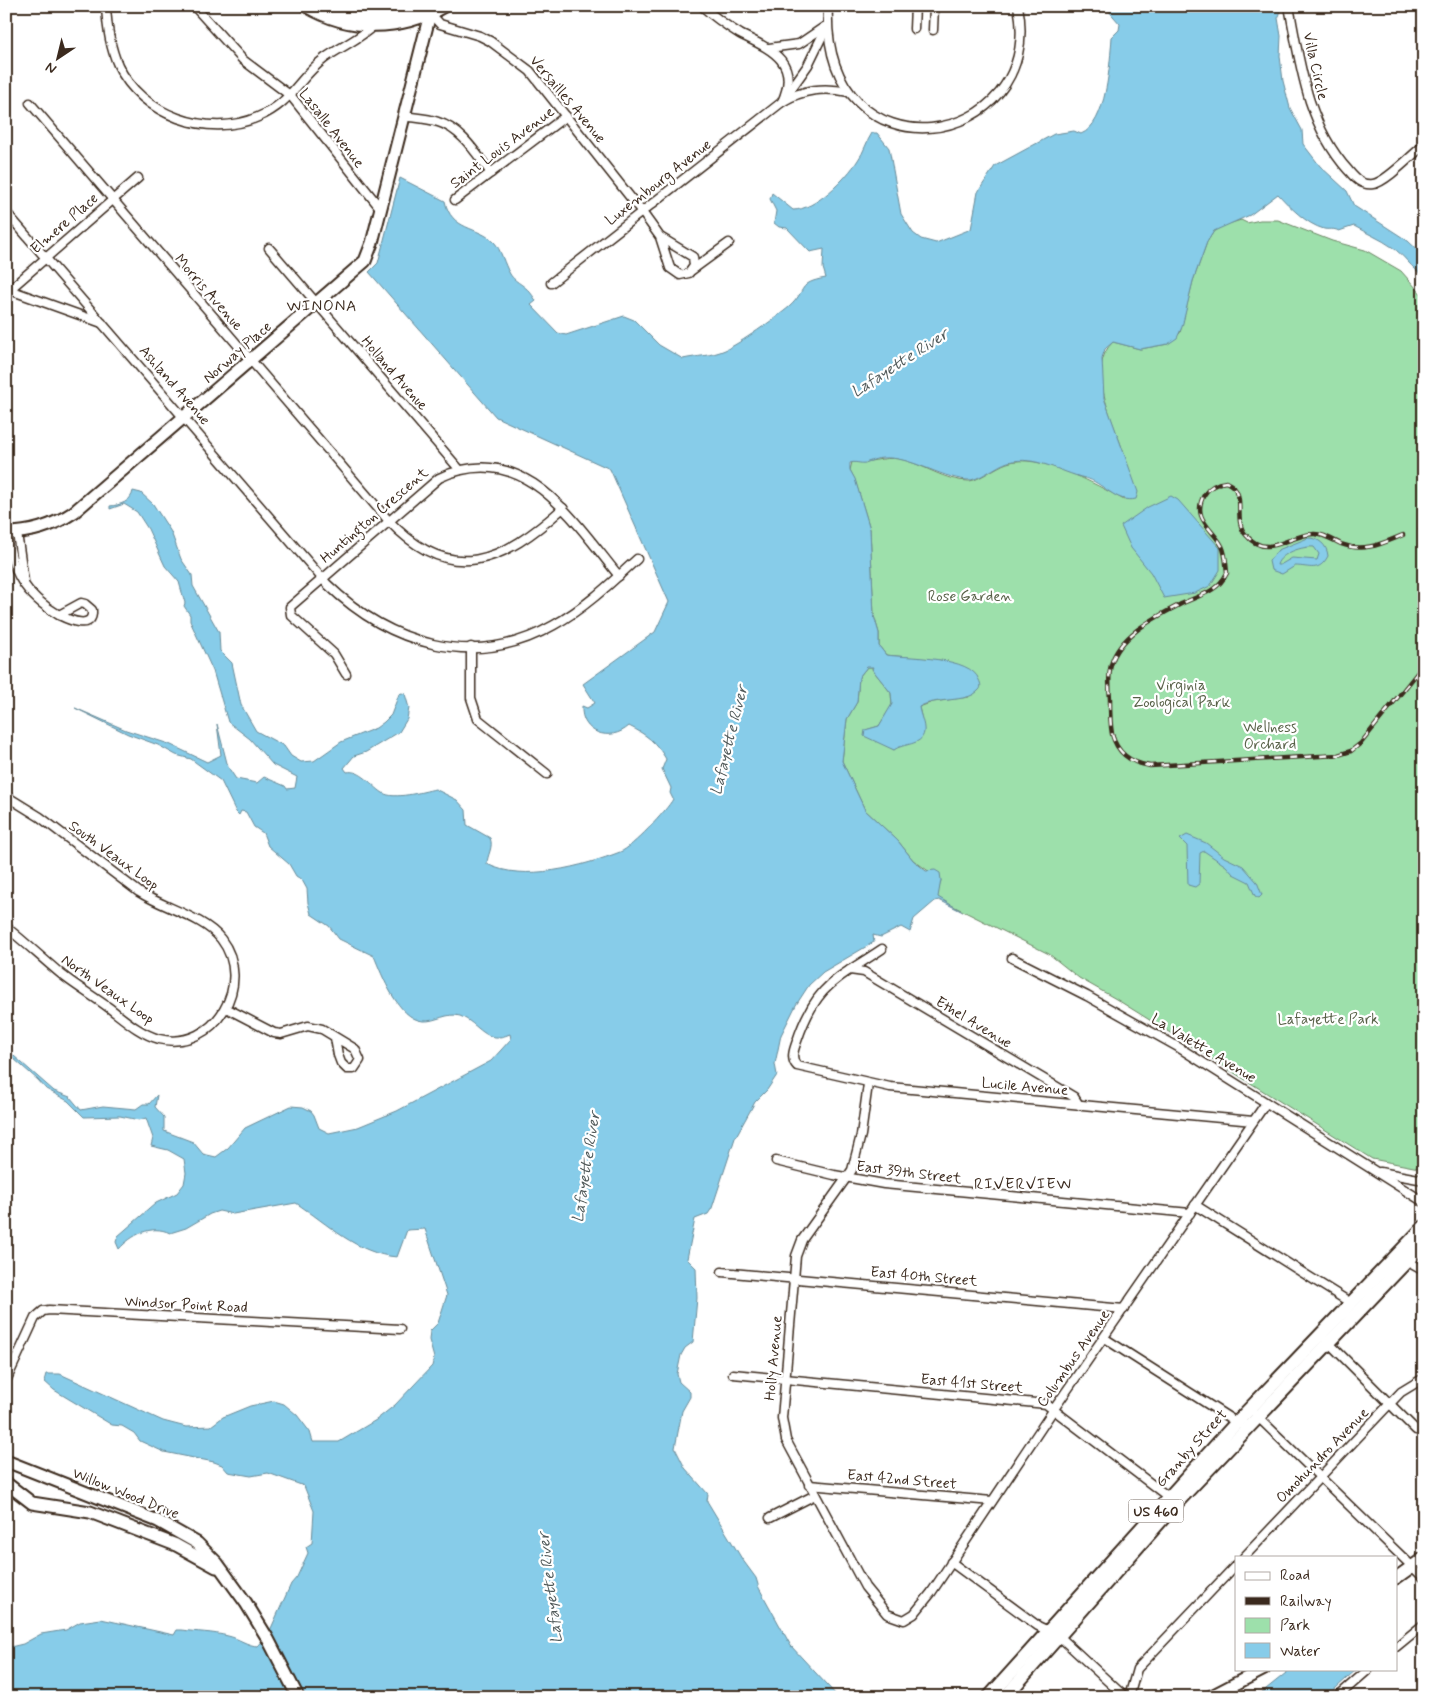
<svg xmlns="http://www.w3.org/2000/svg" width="1430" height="1703" font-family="Mynerve,sans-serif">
  <rect width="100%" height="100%" fill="#fff"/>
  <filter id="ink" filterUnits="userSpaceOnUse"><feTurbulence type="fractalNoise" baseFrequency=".02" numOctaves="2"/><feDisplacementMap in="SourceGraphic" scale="10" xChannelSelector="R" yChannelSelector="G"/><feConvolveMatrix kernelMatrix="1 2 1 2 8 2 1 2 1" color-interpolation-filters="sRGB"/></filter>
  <g filter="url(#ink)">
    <path fill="#9de0ab" stroke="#6c8564" d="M 1241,220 L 1247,223 L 1260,220 L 1278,220 L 1332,241 L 1365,250 L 1401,271 L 1424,297 L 1424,1169 L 1372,1159 L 1116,999 L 1079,978 L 1049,954 L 945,902 L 937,897 L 941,880 L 913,860 L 898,841 L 865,810 L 842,761 L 847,719 L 857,702 L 859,677 L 867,667 L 873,667 L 872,669 L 891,693 L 892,705 L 879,726 L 866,730 L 894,750 L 923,725 L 919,707 L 933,702 L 969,697 L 948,661 L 886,655 L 879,646 L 879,633 L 874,616 L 870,529 L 855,480 L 850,470 L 852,462 C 868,464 883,456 900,459 C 924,464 944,481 969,481 C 978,481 997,466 1007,463 C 1038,452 1096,484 1124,500 L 1137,492 C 1130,478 1127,463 1122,448 C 1112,419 1086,366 1113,342 L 1140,349 L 1168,344 L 1180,333 L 1193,281 L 1207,242 L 1214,231 L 1225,225 Z"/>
    <g fill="#87cce9" stroke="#698b98" fill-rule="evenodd">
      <path d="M 1108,6 L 1278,6 L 1280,14 L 1278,18 L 1281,36 L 1280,56 L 1283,81 L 1290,108 L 1302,130 L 1303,144 L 1320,166 L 1347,191 L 1354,206 L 1408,241 L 1424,256 L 1424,276 C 1411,268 1405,256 1392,247 C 1381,239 1366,233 1354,226 L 1339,231 C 1333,228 1330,230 1324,229 C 1306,224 1290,207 1278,194 L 1250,215 L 1214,231 L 1207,242 L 1193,281 L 1182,327 L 1177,338 L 1168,344 L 1140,349 L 1113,342 L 1105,349 L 1102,358 L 1104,398 L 1138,492 L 1136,499 C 1116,504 1103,482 1085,478 C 1059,472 1036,455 1008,462 C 997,465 977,482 967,480 C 938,477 910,456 883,458 C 877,458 871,461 865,463 C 860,464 855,461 850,463 L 850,470 L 855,479 L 870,529 L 874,616 L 879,633 L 879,646 L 886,655 C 908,658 971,656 979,680 C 981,684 982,688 978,691 C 967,703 935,697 919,707 C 920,715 925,724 924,732 C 922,746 903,743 894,750 L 864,736 L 865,730 L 879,726 L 892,704 L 891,693 L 872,669 L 873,667 L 867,667 L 859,677 L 857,702 L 847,719 L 842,761 L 865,810 L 898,841 L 913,860 L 926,871 L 935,870 L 940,873 L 941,880 L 938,897 L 963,912 L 939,900 L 935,901 L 914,919 L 910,932 L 901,927 L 881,937 L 873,935 L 874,942 L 823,972 L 809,985 L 796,1005 L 781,1035 L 775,1064 L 777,1075 L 767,1090 L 755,1102 L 735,1138 L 712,1208 L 708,1214 L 695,1219 L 687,1259 L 696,1268 L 697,1298 L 693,1342 L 685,1348 L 681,1355 L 677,1374 L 679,1382 L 690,1392 L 690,1397 L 682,1411 L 675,1448 L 685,1468 L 708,1494 L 707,1501 L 742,1559 L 756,1578 L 759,1588 L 791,1646 L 838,1697 L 6,1697 L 6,1648 L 23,1644 L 41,1634 L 66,1630 L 80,1622 L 101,1619 L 174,1635 L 177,1630 L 181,1630 C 196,1632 213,1632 228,1636 C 238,1638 248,1646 258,1646 L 268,1635 L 291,1584 L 297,1577 L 308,1553 L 306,1547 L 312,1543 L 314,1511 L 304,1486 L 268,1473 L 251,1476 L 228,1472 L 222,1465 L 214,1462 L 164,1452 L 140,1441 L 134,1433 L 122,1426 L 112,1425 L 54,1390 L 44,1381 L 46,1374 L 60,1374 L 163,1421 L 186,1427 L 211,1426 L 223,1417 L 250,1406 L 274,1401 L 284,1404 L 297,1415 L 310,1432 L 313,1442 L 339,1442 L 376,1420 L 395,1405 L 432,1366 L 434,1358 L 429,1340 L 430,1331 L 438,1323 L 447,1295 L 425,1229 L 407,1230 L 397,1257 C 357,1254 328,1224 296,1203 L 233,1214 L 219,1211 L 210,1214 L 186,1228 L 170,1233 C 151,1224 132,1235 119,1249 L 116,1242 L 118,1236 L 156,1203 L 177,1193 L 184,1184 L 186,1173 L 184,1159 L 168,1150 L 151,1146 L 153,1138 L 146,1118 L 139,1120 L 120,1116 L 84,1117 L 68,1101 L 46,1089 L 38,1080 L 6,1052 L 6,1049 L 54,1091 L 70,1097 L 81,1110 L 103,1106 L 136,1109 L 143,1104 L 149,1104 L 157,1095 L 155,1107 L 164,1117 L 164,1131 L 193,1142 L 203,1154 L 216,1157 L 228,1148 L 245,1128 L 291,1106 L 303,1107 L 311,1111 L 314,1115 L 319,1128 L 329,1133 L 358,1127 L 397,1111 L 491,1061 L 511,1039 L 510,1034 C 485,1045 480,1024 460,1016 C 447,1012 436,1022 423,1021 C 398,1019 382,975 374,956 L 339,939 L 329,926 L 311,914 L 308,903 L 307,889 L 302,880 L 296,876 L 289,864 L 268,846 L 263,833 L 254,827 L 246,812 L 241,811 L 239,815 L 236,812 L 221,781 L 191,759 L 176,755 L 158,745 L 128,734 L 75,708 L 126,730 L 169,744 L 207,762 L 221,755 L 217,724 L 228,767 L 236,779 L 257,783 L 264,777 L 285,786 L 287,789 L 295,788 L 297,777 L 273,765 L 250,739 L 228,722 L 213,671 L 190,621 L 190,615 L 184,606 L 185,603 L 179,582 L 165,566 L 148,529 L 137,512 L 124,504 L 110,509 L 110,506 C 120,505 131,502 133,491 L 141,493 L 153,504 L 171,532 L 181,559 L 192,575 L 193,586 L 219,632 L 220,651 L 232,663 L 241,705 L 256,731 L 284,746 L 291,756 L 301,762 L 314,761 L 341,742 L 376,728 L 384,722 L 391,715 L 399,694 L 402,693 L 405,694 L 409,708 L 407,719 L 399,732 L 366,752 L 354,756 L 344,768 L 347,772 C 361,769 372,786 383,793 C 394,800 422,792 435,789 L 457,800 L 466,810 L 467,825 L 490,838 C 494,847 487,855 487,864 C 523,883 584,866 620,852 C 632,848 667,810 673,799 L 670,793 L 671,788 L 662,769 L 666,759 C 656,742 647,735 629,726 C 610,743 580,733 582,706 L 587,708 L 595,703 L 583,684 L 655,632 L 669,602 L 610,469 L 496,417 L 369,272 L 378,263 L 400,178 L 445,201 C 451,231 478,226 494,242 C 501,249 504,264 510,274 C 516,284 527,284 536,301 L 531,305 L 558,333 L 566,335 L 624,316 L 634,320 L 659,345 L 683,359 C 696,356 712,356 725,350 C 739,344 776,318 789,307 C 808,290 796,283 826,278 L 823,268 L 824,249 L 810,252 L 787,228 L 779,227 L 774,223 L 776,211 L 770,199 L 772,193 L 793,210 C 815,210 846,179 858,160 C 864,152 866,142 872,133 L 877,133 L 889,148 L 901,214 L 913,233 L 921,239 L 936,243 L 971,229 L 978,192 L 995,166 L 1054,134 L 1074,131 L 1081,134 C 1107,124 1110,62 1112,37 L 1119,30 L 1120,24 L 1107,9 Z"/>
      <path d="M 1171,496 L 1178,500 L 1220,548 L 1220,570 L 1210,586 L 1195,593 L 1164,598 L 1151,573 L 1131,548 L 1121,526 L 1148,507 Z"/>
      <path d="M 1308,538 C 1319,538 1327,545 1328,556 C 1319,573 1310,566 1295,566 L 1282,574 L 1271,570 L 1269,561 L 1278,550 ZM 1314,547 L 1319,554 L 1317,560 L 1292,558 L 1280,565 L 1277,565 C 1280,553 1303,546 1314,547 Z"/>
      <path d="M 1187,835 L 1206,843 L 1224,857 L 1243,866 L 1257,882 L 1262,895 L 1259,898 L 1255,896 L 1249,882 L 1233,874 L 1226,866 L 1204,851 L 1200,853 L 1199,884 L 1195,887 L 1188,885 L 1187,846 L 1180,839 Z"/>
      <path d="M 1291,1669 L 1357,1669 L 1326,1697 L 1256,1697 Z"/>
    </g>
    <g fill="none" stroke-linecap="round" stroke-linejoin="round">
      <defs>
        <g id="street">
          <path d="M 106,6 C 107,26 110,47 118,65 C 141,115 208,139 258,117 C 293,102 297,79 325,58 C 340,47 362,38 375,24"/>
          <path d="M 194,6 L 243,60 L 291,96 L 381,209"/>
          <path d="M 702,6 C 714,17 727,26 740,34 C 770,49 801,61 782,102"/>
          <path d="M 828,6 C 820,186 1047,151 1018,6"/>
          <path d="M 1289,6 C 1300,64 1307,124 1348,170 C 1354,177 1361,186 1373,184 C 1385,183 1413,154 1424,145"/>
          <path d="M 430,13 L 440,24 L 480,36 L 490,41 L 530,71 L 642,212 L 660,237 L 693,257 L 694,266 L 689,273 L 680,275 L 670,268 L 660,237"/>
          <path d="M 914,29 L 915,6"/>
          <path d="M 933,30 L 934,6"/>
          <path d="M 769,48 L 799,44 L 824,27"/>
          <path d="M 786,96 L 808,65 L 827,26"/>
          <path d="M 30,103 L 388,520 C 451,587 503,562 563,508"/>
          <path d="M 403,116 C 415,118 427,118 438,122 C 462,129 477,155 491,173"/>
          <path d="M 455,200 L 566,116"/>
          <path d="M 6,212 L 327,584 C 389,644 474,671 554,625 C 585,608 611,583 637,559"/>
          <path d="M 269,248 L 460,470"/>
          <path d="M 692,270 L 729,243"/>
          <path d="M 551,283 L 782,102 C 803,89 824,87 849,92"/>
          <path d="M 7,289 L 102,323"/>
          <path d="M 9,290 L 138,178"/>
          <path d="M 8,533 C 10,571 26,596 59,615"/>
          <path d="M 17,533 L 24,581"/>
          <path d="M 81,603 L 85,604 L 92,610 C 94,631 69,620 59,615 Z"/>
          <path d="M 471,647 L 471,698 L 478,719 L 547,774"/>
          <path d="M 346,674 L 334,654 L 291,615 L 290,607 L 439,478 C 524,438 573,520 619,576"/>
          <path d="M 6,796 L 40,817 L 139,892 C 164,908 204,917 221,939 C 255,983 215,1052 159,1039 C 140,1034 124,1019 108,1007 C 93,996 76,986 61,974 C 43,959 25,942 6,927"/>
          <path d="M 882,949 C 836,980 816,984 797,1041 C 794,1049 790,1059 797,1066 L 890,1087 L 1253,1121"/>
          <path d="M 1012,958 L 1087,996 L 1178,1047 L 1424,1202"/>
          <path d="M 850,970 L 864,972 L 1074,1097 L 1079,1105"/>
          <path d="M 226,1008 L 274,1033 L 281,1034 L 308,1026 L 322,1029 L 355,1049 L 360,1060 L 354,1069 L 347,1069 L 341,1063 L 338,1055 L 335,1038"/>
          <path d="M 868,1084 L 861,1135 L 852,1170 L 802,1240 L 796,1256 L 782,1418 L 786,1440 L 865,1587 L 887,1614 L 904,1620 L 914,1614 L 931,1593 L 1054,1409 L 1266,1103"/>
          <path d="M 776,1161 L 834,1175 L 884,1184 L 1190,1213"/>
          <path d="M 1380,1172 L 1424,1180"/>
          <path d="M 1195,1205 L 1351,1303"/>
          <path d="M 1406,1261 L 1424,1271"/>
          <path d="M 722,1272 L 1124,1309"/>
          <path d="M 1104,1338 L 1239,1424"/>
          <path d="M 1327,1341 L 1416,1430"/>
          <path d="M 733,1374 L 1046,1404 L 1171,1499"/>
          <path d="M 6,1381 L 35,1318 L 43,1311 L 49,1310 L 400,1329"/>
          <path d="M 1256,1415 L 1424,1578"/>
          <path d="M 809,1485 L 992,1501"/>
          <path d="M 770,1518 L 815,1495"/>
          <path d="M 1244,1557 L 1401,1392 L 1424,1378"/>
          <path d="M 951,1562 L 1038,1626 L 1059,1636 L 1125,1697"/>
          <path d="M 1396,1647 L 1424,1624"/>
          <path d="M 1129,1697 L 1137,1669 L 1236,1565"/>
          <path d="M 1337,1697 L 1369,1669"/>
        </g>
        <g id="secondary">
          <path d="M 6,533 C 32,533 53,526 74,512 L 365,261 L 372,243 L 432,6"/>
          <path d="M 6,1461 L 158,1521 L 197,1543 L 217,1563 L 246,1603 L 268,1639 L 298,1697"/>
          <path d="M 6,1483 L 32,1503 L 90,1512 L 176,1545 L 216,1567"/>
          <path d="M 1396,1578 L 1424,1558"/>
          <path d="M 1210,1697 L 1264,1669"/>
        </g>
        <g id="primary">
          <path d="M 307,6 C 349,31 400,31 443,6"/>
          <path d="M 331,6 C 359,18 390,16 419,6"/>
          <path d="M 989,1697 L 1237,1422 L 1424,1227"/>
          <path d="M 1005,1697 L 1180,1499 L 1424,1243"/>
        </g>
      </defs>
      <use href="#street" stroke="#3b2a1e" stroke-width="11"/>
      <use href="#secondary" stroke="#3b2a1e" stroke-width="15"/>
      <use href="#primary" stroke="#3b2a1e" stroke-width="16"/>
      <use href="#street" stroke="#fff" stroke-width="8"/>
      <use href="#secondary" stroke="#fff" stroke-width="11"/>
      <use href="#primary" stroke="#fff" stroke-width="12"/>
      <defs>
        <g id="rail">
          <path d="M 1420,529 L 1424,528"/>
          <path d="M 1403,535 C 1383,543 1364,553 1341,544 C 1332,540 1322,533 1313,534 C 1288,535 1267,560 1246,535 C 1231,518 1250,493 1226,482 C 1217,483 1209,487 1204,495 C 1191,518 1213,529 1222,546 C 1226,554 1226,565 1227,573 C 1217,593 1199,595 1181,604 C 1156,617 1119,635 1111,665 C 1108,676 1109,688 1110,699 C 1110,710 1110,723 1112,734 C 1117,753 1131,763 1150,766 L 1338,755 L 1351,751 L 1361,743 L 1418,672 L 1424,659"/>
        </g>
      </defs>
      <use href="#rail" stroke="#3b2a1e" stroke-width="4.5"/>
      <use href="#rail" stroke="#fff" stroke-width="2.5" stroke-dasharray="8" stroke-linecap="butt"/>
    </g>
  </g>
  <g text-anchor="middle" stroke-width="4.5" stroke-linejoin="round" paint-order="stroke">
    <rect fill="#fff" stroke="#766a62" stroke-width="1" x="1128.5" y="1499.5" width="55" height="23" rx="4"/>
    <g font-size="14" font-weight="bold" fill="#3b2a1e">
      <text x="1156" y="1516">US 460</text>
    </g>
    <g font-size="15" fill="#3b2a1e" stroke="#fff">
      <text transform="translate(1316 66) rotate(77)" y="5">Villa Circle</text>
      <text transform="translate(568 99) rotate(50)" y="5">Versailles Avenue</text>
      <text transform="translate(332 128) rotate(52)" y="5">Lasalle Avenue</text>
      <text transform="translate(502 147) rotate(-37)" y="5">Saint Louis Avenue</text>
      <text transform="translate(658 182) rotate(-38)" y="5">Luxembourg Avenue</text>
      <text transform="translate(64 223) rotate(-41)" y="5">Elmere Place</text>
      <text transform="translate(209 292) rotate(49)" y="5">Morris Avenue</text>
      <text transform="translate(237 352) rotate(-41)" y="5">Norway Place</text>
      <text transform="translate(395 373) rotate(49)" y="5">Holland Avenue</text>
      <text transform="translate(175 385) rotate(49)" y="5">Ashland Avenue</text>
      <text transform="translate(374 515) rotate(-41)" y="5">Huntington Crescent</text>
      <text transform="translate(114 855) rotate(36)" y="5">South Veaux Loop</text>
      <text transform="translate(108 989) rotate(35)" y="5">North Veaux Loop</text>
      <text transform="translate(974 1022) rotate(31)" y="5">Ethel Avenue</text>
      <text transform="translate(1204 1048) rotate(31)" y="5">La Valette Avenue</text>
      <text transform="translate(1025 1086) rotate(5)" y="5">Lucile Avenue</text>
      <text transform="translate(909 1172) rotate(7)" y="5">East 39th Street</text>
      <text transform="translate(924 1276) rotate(5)" y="5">East 40th Street</text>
      <text transform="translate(186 1304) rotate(3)" y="5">Windsor Point Road</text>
      <text transform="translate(773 1358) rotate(-85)" y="5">Holly Avenue</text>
      <text transform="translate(1073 1358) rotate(-55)" y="5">Columbus Avenue</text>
      <text transform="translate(972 1383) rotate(5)" y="5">East 41st Street</text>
      <text transform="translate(1191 1448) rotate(-48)" y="5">Granby Street</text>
      <text transform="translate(1322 1455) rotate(-46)" y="5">Omohundro Avenue</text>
      <text transform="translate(902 1479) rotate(5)" y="5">East 42nd Street</text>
      <text transform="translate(126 1493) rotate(22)" y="5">Willow Wood Drive</text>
    </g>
    <g font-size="15" fill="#586148" stroke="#fff">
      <text x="970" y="601">Rose Garden</text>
      <text x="1181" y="690">Virginia<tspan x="1181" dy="17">Zoological Park</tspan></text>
      <text x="1270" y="732">Wellness<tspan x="1270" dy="17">Orchard</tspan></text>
      <text x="1328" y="1024">Lafayette Park</text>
    </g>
    <g font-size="16" letter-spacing="1" fill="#3b2a1e" stroke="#fff">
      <text x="322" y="311">WINONA</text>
      <text x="1023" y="1189">RIVERVIEW</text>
    </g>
    <g font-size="16" font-style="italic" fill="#525b5b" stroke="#fff">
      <text transform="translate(899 362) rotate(-33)" y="6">Lafayette River</text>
      <text transform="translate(728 740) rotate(-76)" y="6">Lafayette River</text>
      <text transform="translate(585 1167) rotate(-81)" y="6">Lafayette River</text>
      <text transform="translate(549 1588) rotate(-97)" y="6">Lafayette River</text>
    </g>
  </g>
  <rect width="1430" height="1703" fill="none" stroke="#fff" stroke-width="25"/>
  <rect x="12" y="12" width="1405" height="1678" fill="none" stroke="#3b2a1e" stroke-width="2" filter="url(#ink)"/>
  <rect x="1235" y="1556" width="162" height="115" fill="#ffffff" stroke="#b1aaa5"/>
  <rect x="1245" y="1572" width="25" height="8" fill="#ffffff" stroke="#b1aaa5"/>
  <text x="1280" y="1580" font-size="15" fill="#3b2a1e">Road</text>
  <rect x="1245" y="1597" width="25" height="8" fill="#3b2a1e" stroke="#b1aaa5"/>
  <text x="1280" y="1606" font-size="15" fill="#3b2a1e">Railway</text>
  <rect x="1245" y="1618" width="25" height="15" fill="#9de0ab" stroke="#b1aaa5"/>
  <text x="1280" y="1630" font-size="15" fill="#3b2a1e">Park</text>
  <rect x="1245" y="1643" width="25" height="15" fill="#87cce9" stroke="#b1aaa5"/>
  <text x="1280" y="1656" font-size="15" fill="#3b2a1e">Water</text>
  <g transform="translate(58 58) rotate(215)" stroke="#ffffff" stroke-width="4" paint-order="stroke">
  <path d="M0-4L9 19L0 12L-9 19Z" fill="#3b2a1e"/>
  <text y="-8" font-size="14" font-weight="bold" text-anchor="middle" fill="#3b2a1e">N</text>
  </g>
</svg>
